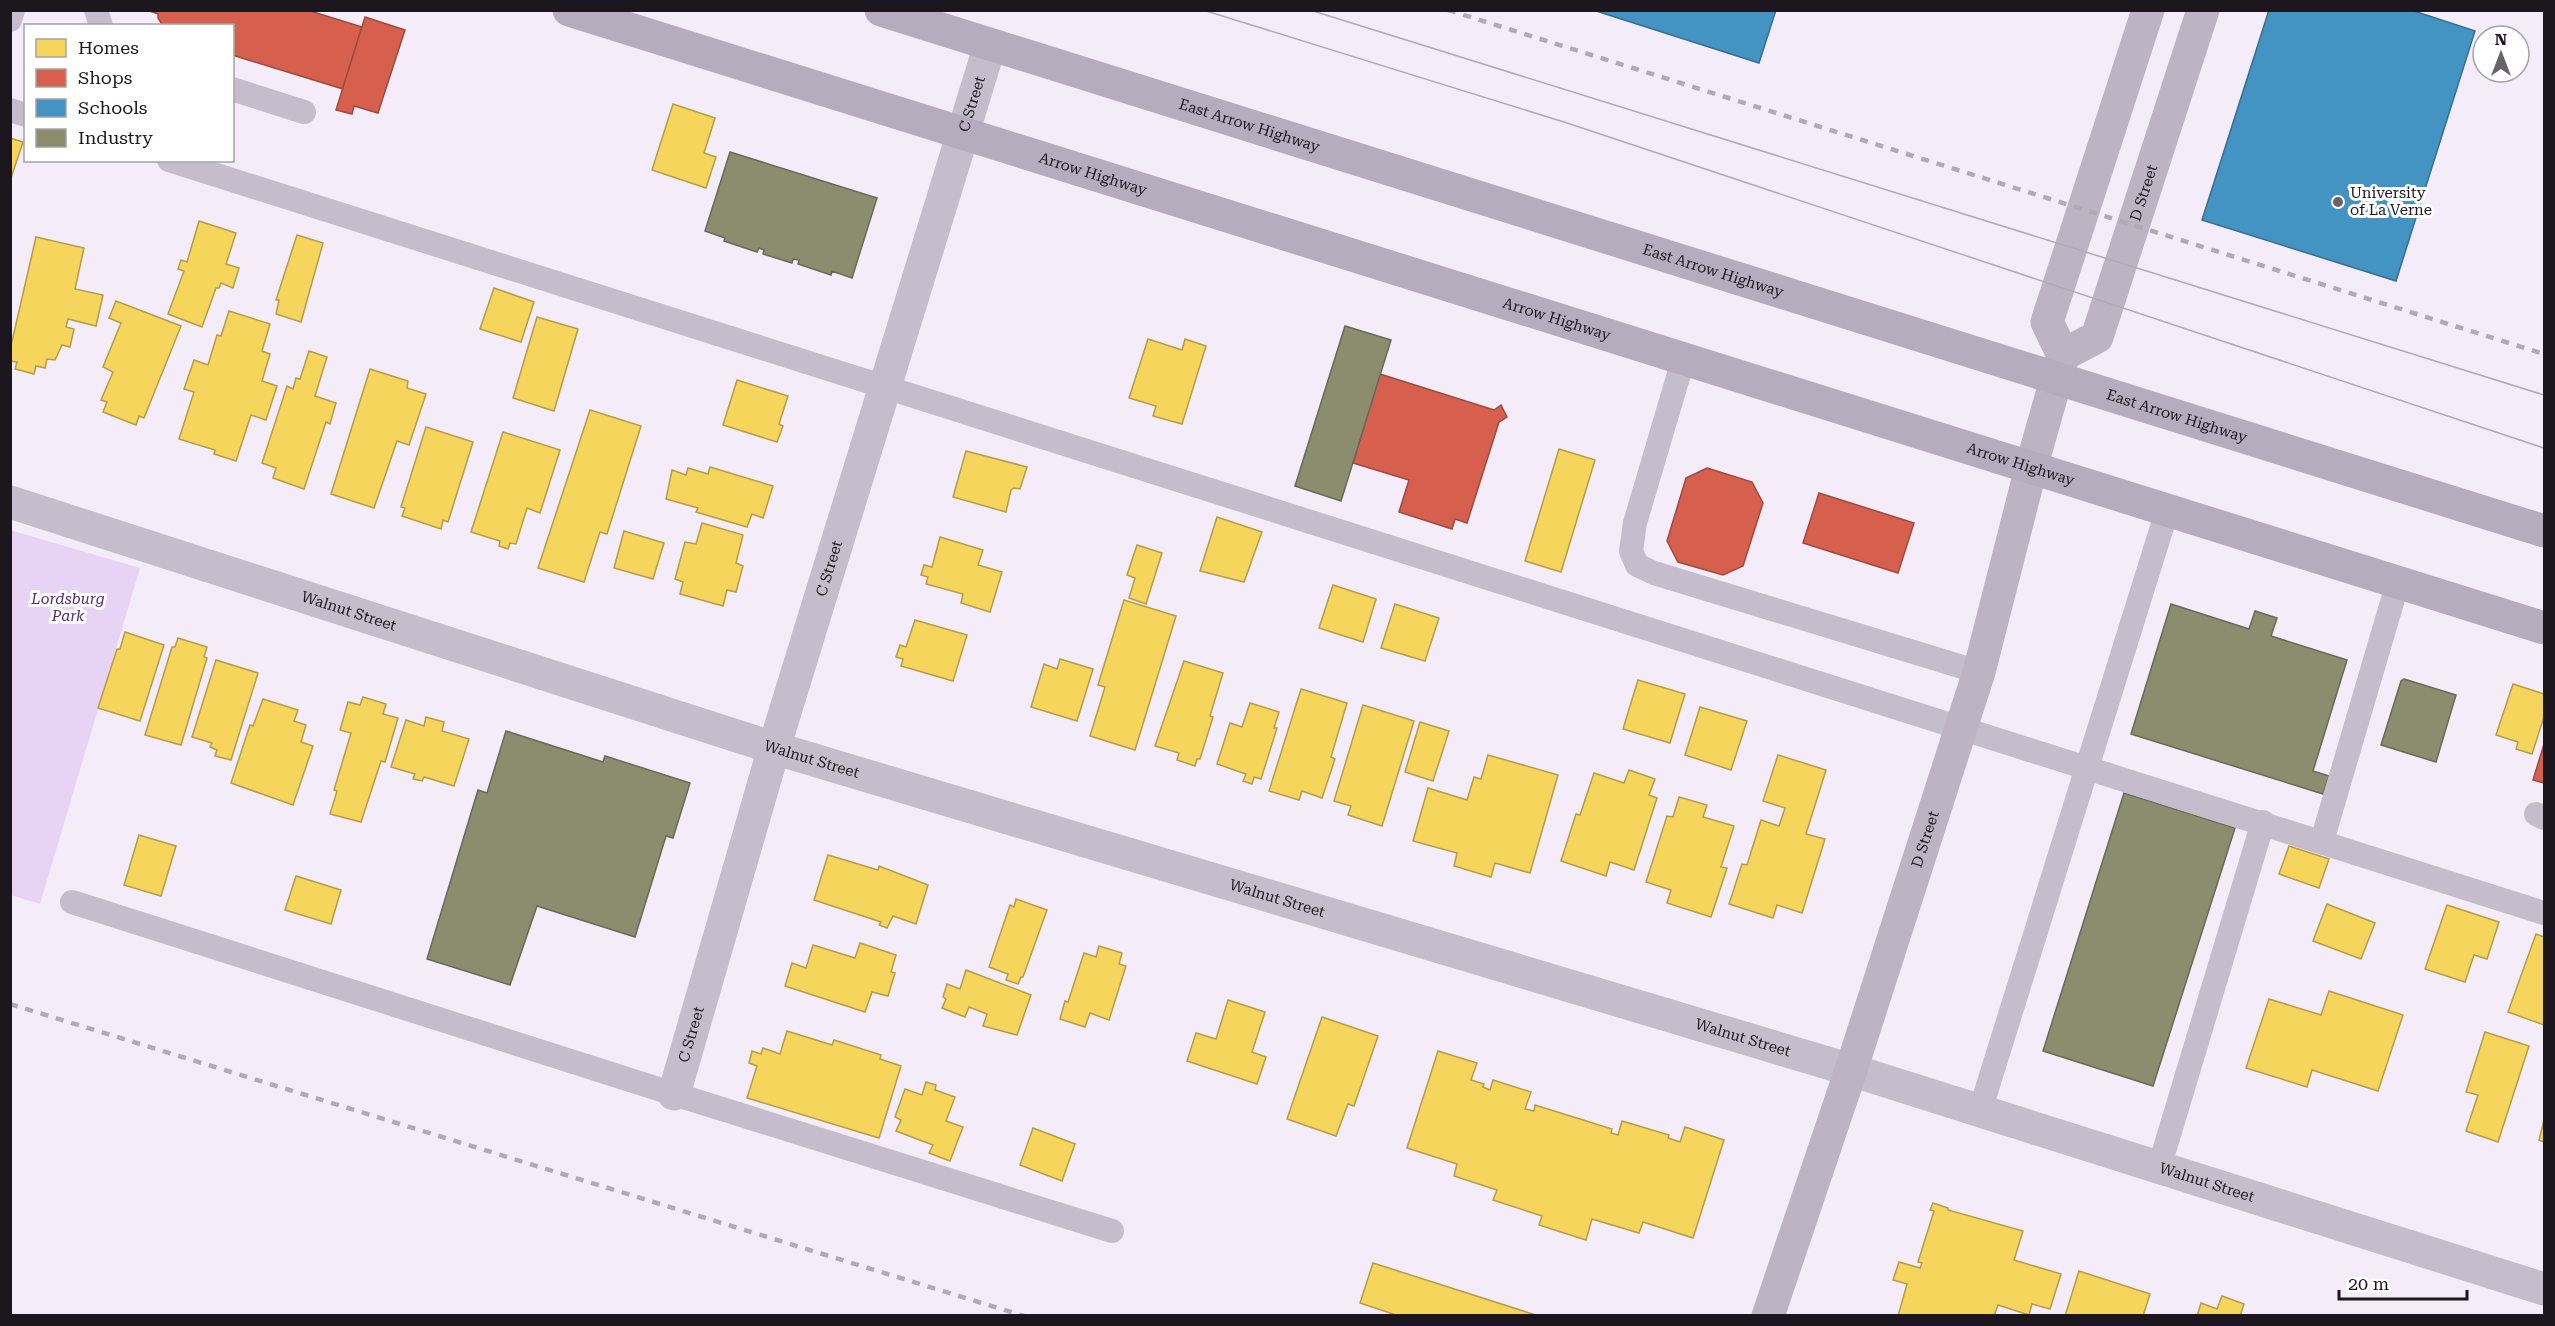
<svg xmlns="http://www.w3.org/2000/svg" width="2555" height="1326" font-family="'Roboto Serif',serif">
  <rect width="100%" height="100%" fill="#f4edf9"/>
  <path fill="#e7d3f4" d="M 10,530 L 140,568 L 40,904 L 11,895 Z"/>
  <g fill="#f6d55c" stroke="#b59c49" stroke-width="1.5">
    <path d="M 673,104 L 715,118 L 704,153 L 716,157 L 706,188 L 652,170 Z"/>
    <path d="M 10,138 L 23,142 L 10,181 Z"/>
    <path d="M 199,221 L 236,233 L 226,264 L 239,268 L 233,288 L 221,283 L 219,288 L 216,288 L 202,327 L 168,314 L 184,271 L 178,269 L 181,260 L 187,262 Z"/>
    <path d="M 297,235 L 323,243 L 301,322 L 276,314 L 279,300 L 276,300 Z"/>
    <path d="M 36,237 L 84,248 L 75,289 L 103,295 L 96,326 L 68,319 L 66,327 L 74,329 L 70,347 L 62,345 L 55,360 L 47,359 L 45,368 L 36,366 L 34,374 L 15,369 L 17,362 L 10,361 L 10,350 Z"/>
    <path d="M 494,288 L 534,302 L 521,342 L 480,329 Z"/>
    <path d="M 116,301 L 181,326 L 144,418 L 139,416 L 136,425 L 103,412 L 107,402 L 101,400 L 113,372 L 103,367 L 121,323 L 109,318 Z"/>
    <path d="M 229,311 L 270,324 L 262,351 L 270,354 L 262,381 L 277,386 L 266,420 L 251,415 L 236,461 L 214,454 L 215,450 L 179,439 L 194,392 L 184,389 L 194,360 L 208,365 L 217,335 L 221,336 Z"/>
    <path d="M 537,317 L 578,329 L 554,411 L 513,398 Z"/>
    <path d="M 1148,339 L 1182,350 L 1185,339 L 1206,346 L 1182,424 L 1153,416 L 1156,406 L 1129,398 Z"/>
    <path d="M 309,351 L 327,357 L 315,396 L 336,403 L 330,424 L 326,422 L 304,489 L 273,478 L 276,468 L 262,463 L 287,386 L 293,389 L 296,378 L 300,379 Z"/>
    <path d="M 370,369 L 408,381 L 407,388 L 426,394 L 409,445 L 397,441 L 374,508 L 331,494 Z"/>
    <path d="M 737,380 L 788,396 L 779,424 L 783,426 L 777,442 L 723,425 Z"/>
    <path d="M 590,410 L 641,426 L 607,534 L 600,532 L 584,582 L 538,568 Z"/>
    <path d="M 426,427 L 473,442 L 448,522 L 443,520 L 441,529 L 402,516 L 405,508 L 401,507 Z"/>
    <path d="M 503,432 L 560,450 L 540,513 L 527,508 L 516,544 L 510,543 L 508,549 L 499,546 L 500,541 L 471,532 Z"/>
    <path d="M 1559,449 L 1595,460 L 1561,572 L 1525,561 Z"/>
    <path d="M 966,451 L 1027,467 L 1020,489 L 1014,488 L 1011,490 L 1006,512 L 953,497 Z"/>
    <path d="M 710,467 L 773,486 L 763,518 L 752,514 L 747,527 L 696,512 L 698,508 L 666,499 L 672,470 L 686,475 L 688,468 L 708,474 Z"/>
    <path d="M 1217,517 L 1262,532 L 1244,582 L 1200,571 Z"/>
    <path d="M 702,523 L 743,535 L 736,563 L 743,566 L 736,592 L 727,590 L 723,606 L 680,594 L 683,582 L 675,579 L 685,542 L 696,544 Z"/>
    <path d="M 624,531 L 664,543 L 653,579 L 614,568 Z"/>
    <path d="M 940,537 L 983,550 L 978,565 L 1002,572 L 990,612 L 961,603 L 963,594 L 926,584 L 928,577 L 921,575 L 924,565 L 932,567 Z"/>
    <path d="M 1137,545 L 1162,553 L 1146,604 L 1129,598 L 1135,578 L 1127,575 Z"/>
    <path d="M 1333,585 L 1376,599 L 1363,642 L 1319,628 Z"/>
    <path d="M 1124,600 L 1176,616 L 1135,750 L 1090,736 L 1105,687 L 1098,685 Z"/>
    <path d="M 1395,604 L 1439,618 L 1425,661 L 1381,648 Z"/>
    <path d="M 915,620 L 967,635 L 953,681 L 901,666 L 903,659 L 896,657 L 900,645 L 906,647 Z"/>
    <path d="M 125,632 L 164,645 L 140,721 L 98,708 L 117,649 L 120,649 Z"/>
    <path d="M 178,638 L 207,647 L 204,657 L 207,658 L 181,745 L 145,735 L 172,647 L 175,647 Z"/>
    <path d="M 1060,659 L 1093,669 L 1077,721 L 1031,707 L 1044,664 L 1057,669 Z"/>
    <path d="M 216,660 L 258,673 L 231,760 L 215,756 L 217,750 L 210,747 L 212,743 L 192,737 Z"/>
    <path d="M 1184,661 L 1223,673 L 1210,716 L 1213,717 L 1200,759 L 1197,759 L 1195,766 L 1177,760 L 1179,753 L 1155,746 Z"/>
    <path d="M 1638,680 L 1685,694 L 1670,743 L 1623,729 Z"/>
    <path d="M 2513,684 L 2544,694 L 2544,717 L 2532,754 L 2516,749 L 2518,742 L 2496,735 Z"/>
    <path d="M 1301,689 L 1347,703 L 1331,757 L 1335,759 L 1322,798 L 1302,791 L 1299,800 L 1269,791 Z"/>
    <path d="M 363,697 L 386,704 L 383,714 L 398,718 L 385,762 L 381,761 L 361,822 L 330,814 L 337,791 L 334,790 L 351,733 L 340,730 L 348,702 L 360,705 Z"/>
    <path d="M 263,699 L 298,710 L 294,721 L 306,725 L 301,742 L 313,746 L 293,805 L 231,783 L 250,725 L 253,726 Z"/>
    <path d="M 1250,703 L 1279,712 L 1274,728 L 1277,728 L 1261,779 L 1254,777 L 1252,784 L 1243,781 L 1246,774 L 1217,764 L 1230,723 L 1242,727 Z"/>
    <path d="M 1363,705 L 1414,721 L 1382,826 L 1348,815 L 1351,806 L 1334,801 Z"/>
    <path d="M 1700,707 L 1747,721 L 1731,770 L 1685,755 Z"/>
    <path d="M 426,717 L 444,722 L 442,731 L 469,739 L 454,786 L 424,777 L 422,781 L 413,779 L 415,774 L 391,767 L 406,720 L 424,726 Z"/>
    <path d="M 1420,722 L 1449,731 L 1433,781 L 1405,772 Z"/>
    <path d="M 1488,755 L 1558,775 L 1530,873 L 1495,863 L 1491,877 L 1454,866 L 1457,853 L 1413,841 L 1428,788 L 1467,800 L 1474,777 L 1481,779 Z"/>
    <path d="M 1778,755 L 1826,770 L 1806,834 L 1825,839 L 1802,913 L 1777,905 L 1773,918 L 1729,904 L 1742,864 L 1747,865 L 1761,820 L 1779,826 L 1785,808 L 1763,801 Z"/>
    <path d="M 1629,770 L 1655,779 L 1649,795 L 1657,798 L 1634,870 L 1610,862 L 1606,876 L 1561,861 L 1576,814 L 1580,815 L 1594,773 L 1624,783 Z"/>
    <path d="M 1679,797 L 1707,805 L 1703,817 L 1734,826 L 1721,867 L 1727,868 L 1711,917 L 1667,903 L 1671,890 L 1646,882 L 1667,816 L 1673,817 Z"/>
    <path d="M 139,835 L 176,846 L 161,896 L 124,885 Z"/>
    <path d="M 2289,846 L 2329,859 L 2319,888 L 2279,874 Z"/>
    <path d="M 828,855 L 878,870 L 879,866 L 928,885 L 916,924 L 893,916 L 887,928 L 879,925 L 881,922 L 814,900 Z"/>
    <path d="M 296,876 L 341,890 L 331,924 L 285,910 Z"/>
    <path d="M 1016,899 L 1047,910 L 1023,977 L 1021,977 L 1018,984 L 1006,980 L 1008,974 L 989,967 L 1010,905 L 1014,907 Z"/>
    <path d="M 2327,904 L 2375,923 L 2361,959 L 2313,941 Z"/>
    <path d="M 2447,905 L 2499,922 L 2487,959 L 2474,955 L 2465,982 L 2425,969 Z"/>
    <path d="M 2536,934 L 2544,937 L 2544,1025 L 2508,1012 Z"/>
    <path d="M 860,943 L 896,955 L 891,972 L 895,973 L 888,996 L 872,992 L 865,1012 L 785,986 L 792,963 L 806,968 L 813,945 L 855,958 Z"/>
    <path d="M 1099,946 L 1122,953 L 1119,964 L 1126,966 L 1109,1020 L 1090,1013 L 1085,1027 L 1060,1019 L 1065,1001 L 1068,1002 L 1084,953 L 1096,957 Z"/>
    <path d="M 966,970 L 1031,995 L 1017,1035 L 983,1026 L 987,1014 L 969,1007 L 965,1017 L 942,1008 L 946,999 L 943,997 L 947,984 L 960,989 Z"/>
    <path d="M 2329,991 L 2403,1015 L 2378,1091 L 2312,1070 L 2307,1087 L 2246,1068 L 2269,999 L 2321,1015 Z"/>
    <path d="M 1228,1000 L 1265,1012 L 1252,1052 L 1266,1057 L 1257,1084 L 1187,1061 L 1196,1033 L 1216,1039 Z"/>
    <path d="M 1322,1017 L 1378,1036 L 1354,1106 L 1348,1104 L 1336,1136 L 1287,1119 Z"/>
    <path d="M 787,1031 L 832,1045 L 834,1040 L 881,1055 L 880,1059 L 901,1066 L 879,1138 L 747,1098 L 757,1066 L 749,1063 L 752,1051 L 761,1054 L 763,1048 L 780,1054 Z"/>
    <path d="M 2485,1032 L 2529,1046 L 2498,1142 L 2466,1131 L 2478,1095 L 2466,1092 Z"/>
    <path d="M 1438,1051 L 1477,1063 L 1471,1080 L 1484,1084 L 1483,1087 L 1490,1090 L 1493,1080 L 1531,1092 L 1525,1109 L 1534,1111 L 1535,1105 L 1612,1129 L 1611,1133 L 1618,1135 L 1622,1121 L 1669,1135 L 1668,1138 L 1680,1142 L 1685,1127 L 1724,1140 L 1693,1238 L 1643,1222 L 1639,1233 L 1592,1219 L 1586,1240 L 1539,1225 L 1542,1216 L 1493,1200 L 1497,1190 L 1454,1176 L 1457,1164 L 1407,1148 Z"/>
    <path d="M 926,1082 L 936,1085 L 935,1090 L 955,1097 L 946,1121 L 963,1127 L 950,1161 L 929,1153 L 933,1145 L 896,1131 L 901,1120 L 895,1117 L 905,1089 L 922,1095 Z"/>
    <path d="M 2544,1120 L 2544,1142 L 2539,1140 Z"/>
    <path d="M 1033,1128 L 1075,1144 L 1062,1181 L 1020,1165 Z"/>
    <path d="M 1933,1203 L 1948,1208 L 1948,1210 L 2023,1231 L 2014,1260 L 2061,1274 L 2050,1309 L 2032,1304 L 2029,1315 L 1998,1305 L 1994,1316 L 1898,1316 L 1907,1284 L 1893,1280 L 1899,1262 L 1920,1268 L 1922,1263 L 1918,1262 L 1934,1211 L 1930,1210 Z"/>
    <path d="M 1373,1263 L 1539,1316 L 1399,1316 L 1360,1303 Z"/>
    <path d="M 2079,1271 L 2150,1294 L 2143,1316 L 2065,1316 Z"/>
    <path d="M 2222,1296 L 2244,1304 L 2240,1316 L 2197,1316 L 2201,1303 L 2217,1309 Z"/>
  </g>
  <g fill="#d6604d" stroke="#9e4a3f" stroke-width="1.5">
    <path d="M 147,10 L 307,10 L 362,27 L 343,89 L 232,55 L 232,26 L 163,26 L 158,18 L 158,14 Z"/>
    <path d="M 365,17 L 405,30 L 378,113 L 354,106 L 352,114 L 336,110 Z"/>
    <path d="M 1380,374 L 1494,410 L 1501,405 L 1507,417 L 1499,422 L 1467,523 L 1455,519 L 1452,529 L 1399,512 L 1409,480 L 1353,463 Z"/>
    <path d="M 1707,468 L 1752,482 L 1763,503 L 1743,566 L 1723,575 L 1678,562 L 1667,541 L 1686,478 Z"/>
    <path d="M 1819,493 L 1914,523 L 1898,573 L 1803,543 Z"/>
    <path d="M 2544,744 L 2544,783 L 2533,780 Z"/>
  </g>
  <g fill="#4393c3" stroke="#376e92" stroke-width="1.5">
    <path d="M 1593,10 L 1776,10 L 1759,63 Z"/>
    <path d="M 2269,10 L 2411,10 L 2475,31 L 2396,281 L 2202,220 Z"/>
  </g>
  <g fill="#8c8c6e" stroke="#6a6956" stroke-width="1.5">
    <path d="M 730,152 L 877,198 L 852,278 L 832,271 L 831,275 L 798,264 L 799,260 L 793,259 L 792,263 L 763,254 L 764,250 L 759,248 L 757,252 L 724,241 L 725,238 L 705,231 Z"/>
    <path d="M 1345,326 L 1391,340 L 1341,501 L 1295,486 Z"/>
    <path d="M 2171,604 L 2249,629 L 2255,611 L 2277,618 L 2271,636 L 2347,660 L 2313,771 L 2329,776 L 2323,794 L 2131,734 Z"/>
    <path d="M 2404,679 L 2456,695 L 2436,762 L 2381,745 L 2401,681 Z"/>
    <path d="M 506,731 L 603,762 L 605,756 L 690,783 L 673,838 L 666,836 L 635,937 L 537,906 L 510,985 L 427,959 L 478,790 L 487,793 Z"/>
    <path d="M 2124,793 L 2235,828 L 2153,1086 L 2043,1051 Z"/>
  </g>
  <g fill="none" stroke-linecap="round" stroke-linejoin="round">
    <g stroke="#c5bdcb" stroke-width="24">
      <path d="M 96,10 L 101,26"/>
      <path d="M 10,20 L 13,10"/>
      <path d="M 232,89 L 304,112"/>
      <path d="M 10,110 L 26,115"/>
      <path d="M 169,160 L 2544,913"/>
      <path d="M 1684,357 L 1635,523 L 1631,551 L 1637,565 L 1654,573 L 1979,672"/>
      <path d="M 2536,814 L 2544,818"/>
      <path d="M 2322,841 L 2398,582"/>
      <path d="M 72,902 L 674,1094 L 1112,1231"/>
      <path d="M 1980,1111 L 2167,511"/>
      <path d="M 2159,1168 L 2263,822"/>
    </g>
    <g stroke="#c5bdcb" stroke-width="33">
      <path id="s1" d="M 10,502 L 774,748 L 1851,1070 L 2544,1289"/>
      <path id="s2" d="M 674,1094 L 774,748 L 990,45"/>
    </g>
    <g stroke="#beb3c3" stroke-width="33">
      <path id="s3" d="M 2063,355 L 2097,337 L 2203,10"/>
      <path id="s4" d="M 1768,1316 L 1851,1070 L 1979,672 L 2031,468 L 2063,355 L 2047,322 L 2148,10"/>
    </g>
    <g stroke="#b7acbe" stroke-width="33">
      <path id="s5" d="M 569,10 L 2544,628"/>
      <path id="s6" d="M 881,10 L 2544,531"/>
    </g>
    <g stroke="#b1aab5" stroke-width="1.5">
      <path d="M 1203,10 L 1564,122 L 2544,448"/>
      <path d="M 1310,10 L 2544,395"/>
    </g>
    <g stroke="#b1aab5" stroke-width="4.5" stroke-dasharray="8 8" stroke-linecap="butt">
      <path d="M 1448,10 L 2544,354"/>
      <path d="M 10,1004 L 1024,1316"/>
    </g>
  </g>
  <circle fill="#68626b" stroke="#fff" stroke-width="2" cx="2338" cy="202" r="6"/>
  <g text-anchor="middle" stroke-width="6" stroke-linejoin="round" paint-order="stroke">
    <g font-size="15" fill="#1c171e" stroke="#fff">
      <text dy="5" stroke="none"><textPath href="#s2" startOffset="1034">C Street</textPath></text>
      <text dy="5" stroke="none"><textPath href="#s6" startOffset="386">East Arrow Highway</textPath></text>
      <text dy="5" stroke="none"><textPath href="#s5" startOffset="549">Arrow Highway</textPath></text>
      <text dy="5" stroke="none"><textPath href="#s3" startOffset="190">D Street</textPath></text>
      <text dy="5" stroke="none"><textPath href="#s6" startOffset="872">East Arrow Highway</textPath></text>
      <text dy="5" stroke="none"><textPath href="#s5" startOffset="1035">Arrow Highway</textPath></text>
      <text dy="5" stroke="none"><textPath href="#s6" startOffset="1358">East Arrow Highway</textPath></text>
      <text dy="5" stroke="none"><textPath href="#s5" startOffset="1521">Arrow Highway</textPath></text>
      <text dy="5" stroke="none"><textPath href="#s2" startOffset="548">C Street</textPath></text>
      <text dy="5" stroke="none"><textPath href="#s1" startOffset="356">Walnut Street</textPath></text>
      <text dy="5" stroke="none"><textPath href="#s1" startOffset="842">Walnut Street</textPath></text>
      <text dy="5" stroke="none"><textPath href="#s4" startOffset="502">D Street</textPath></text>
      <text dy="5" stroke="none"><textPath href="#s1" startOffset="1328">Walnut Street</textPath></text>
      <text dy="5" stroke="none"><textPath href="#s2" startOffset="62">C Street</textPath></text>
      <text dy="5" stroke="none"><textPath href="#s1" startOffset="1814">Walnut Street</textPath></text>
      <text dy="5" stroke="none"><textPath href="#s1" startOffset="2300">Walnut Street</textPath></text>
    </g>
    <g font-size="15" fill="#1c171e" stroke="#fff" text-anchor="start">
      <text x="2350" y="198">University<tspan x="2350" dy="17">of La Verne</tspan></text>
    </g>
    <g font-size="15" font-style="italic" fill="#562a6d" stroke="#fff">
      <text x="68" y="604">Lordsburg<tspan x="68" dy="17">Park</tspan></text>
    </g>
  </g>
  <rect width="2555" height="1326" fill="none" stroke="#1c171e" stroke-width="24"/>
  <rect x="24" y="24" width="210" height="138" fill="#ffffff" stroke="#a4a2a5" stroke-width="1.5"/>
  <rect x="36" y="39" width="30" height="18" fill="#f6d55c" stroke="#a4a2a5" stroke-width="1.5"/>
  <text x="78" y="54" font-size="18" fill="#1c171e">Homes</text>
  <rect x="36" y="69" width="30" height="18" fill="#d6604d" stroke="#a4a2a5" stroke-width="1.5"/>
  <text x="78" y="84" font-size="18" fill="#1c171e">Shops</text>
  <rect x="36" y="99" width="30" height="18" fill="#4393c3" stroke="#a4a2a5" stroke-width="1.5"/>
  <text x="78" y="114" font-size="18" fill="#1c171e">Schools</text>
  <rect x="36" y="129" width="30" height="18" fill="#8c8c6e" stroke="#a4a2a5" stroke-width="1.5"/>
  <text x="78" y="144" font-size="18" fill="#1c171e">Industry</text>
  <g transform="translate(2501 54)"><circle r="28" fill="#ffffff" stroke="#a4a2a5" stroke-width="1.5"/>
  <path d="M0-4.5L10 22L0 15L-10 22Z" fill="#68626b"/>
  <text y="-9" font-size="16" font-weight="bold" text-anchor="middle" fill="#1c171e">N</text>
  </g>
  <path d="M2339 1290v9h128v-9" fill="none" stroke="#1c171e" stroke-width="3"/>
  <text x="2348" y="1290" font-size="18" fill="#1c171e" stroke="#ffffff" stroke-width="4.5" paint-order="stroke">20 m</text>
</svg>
